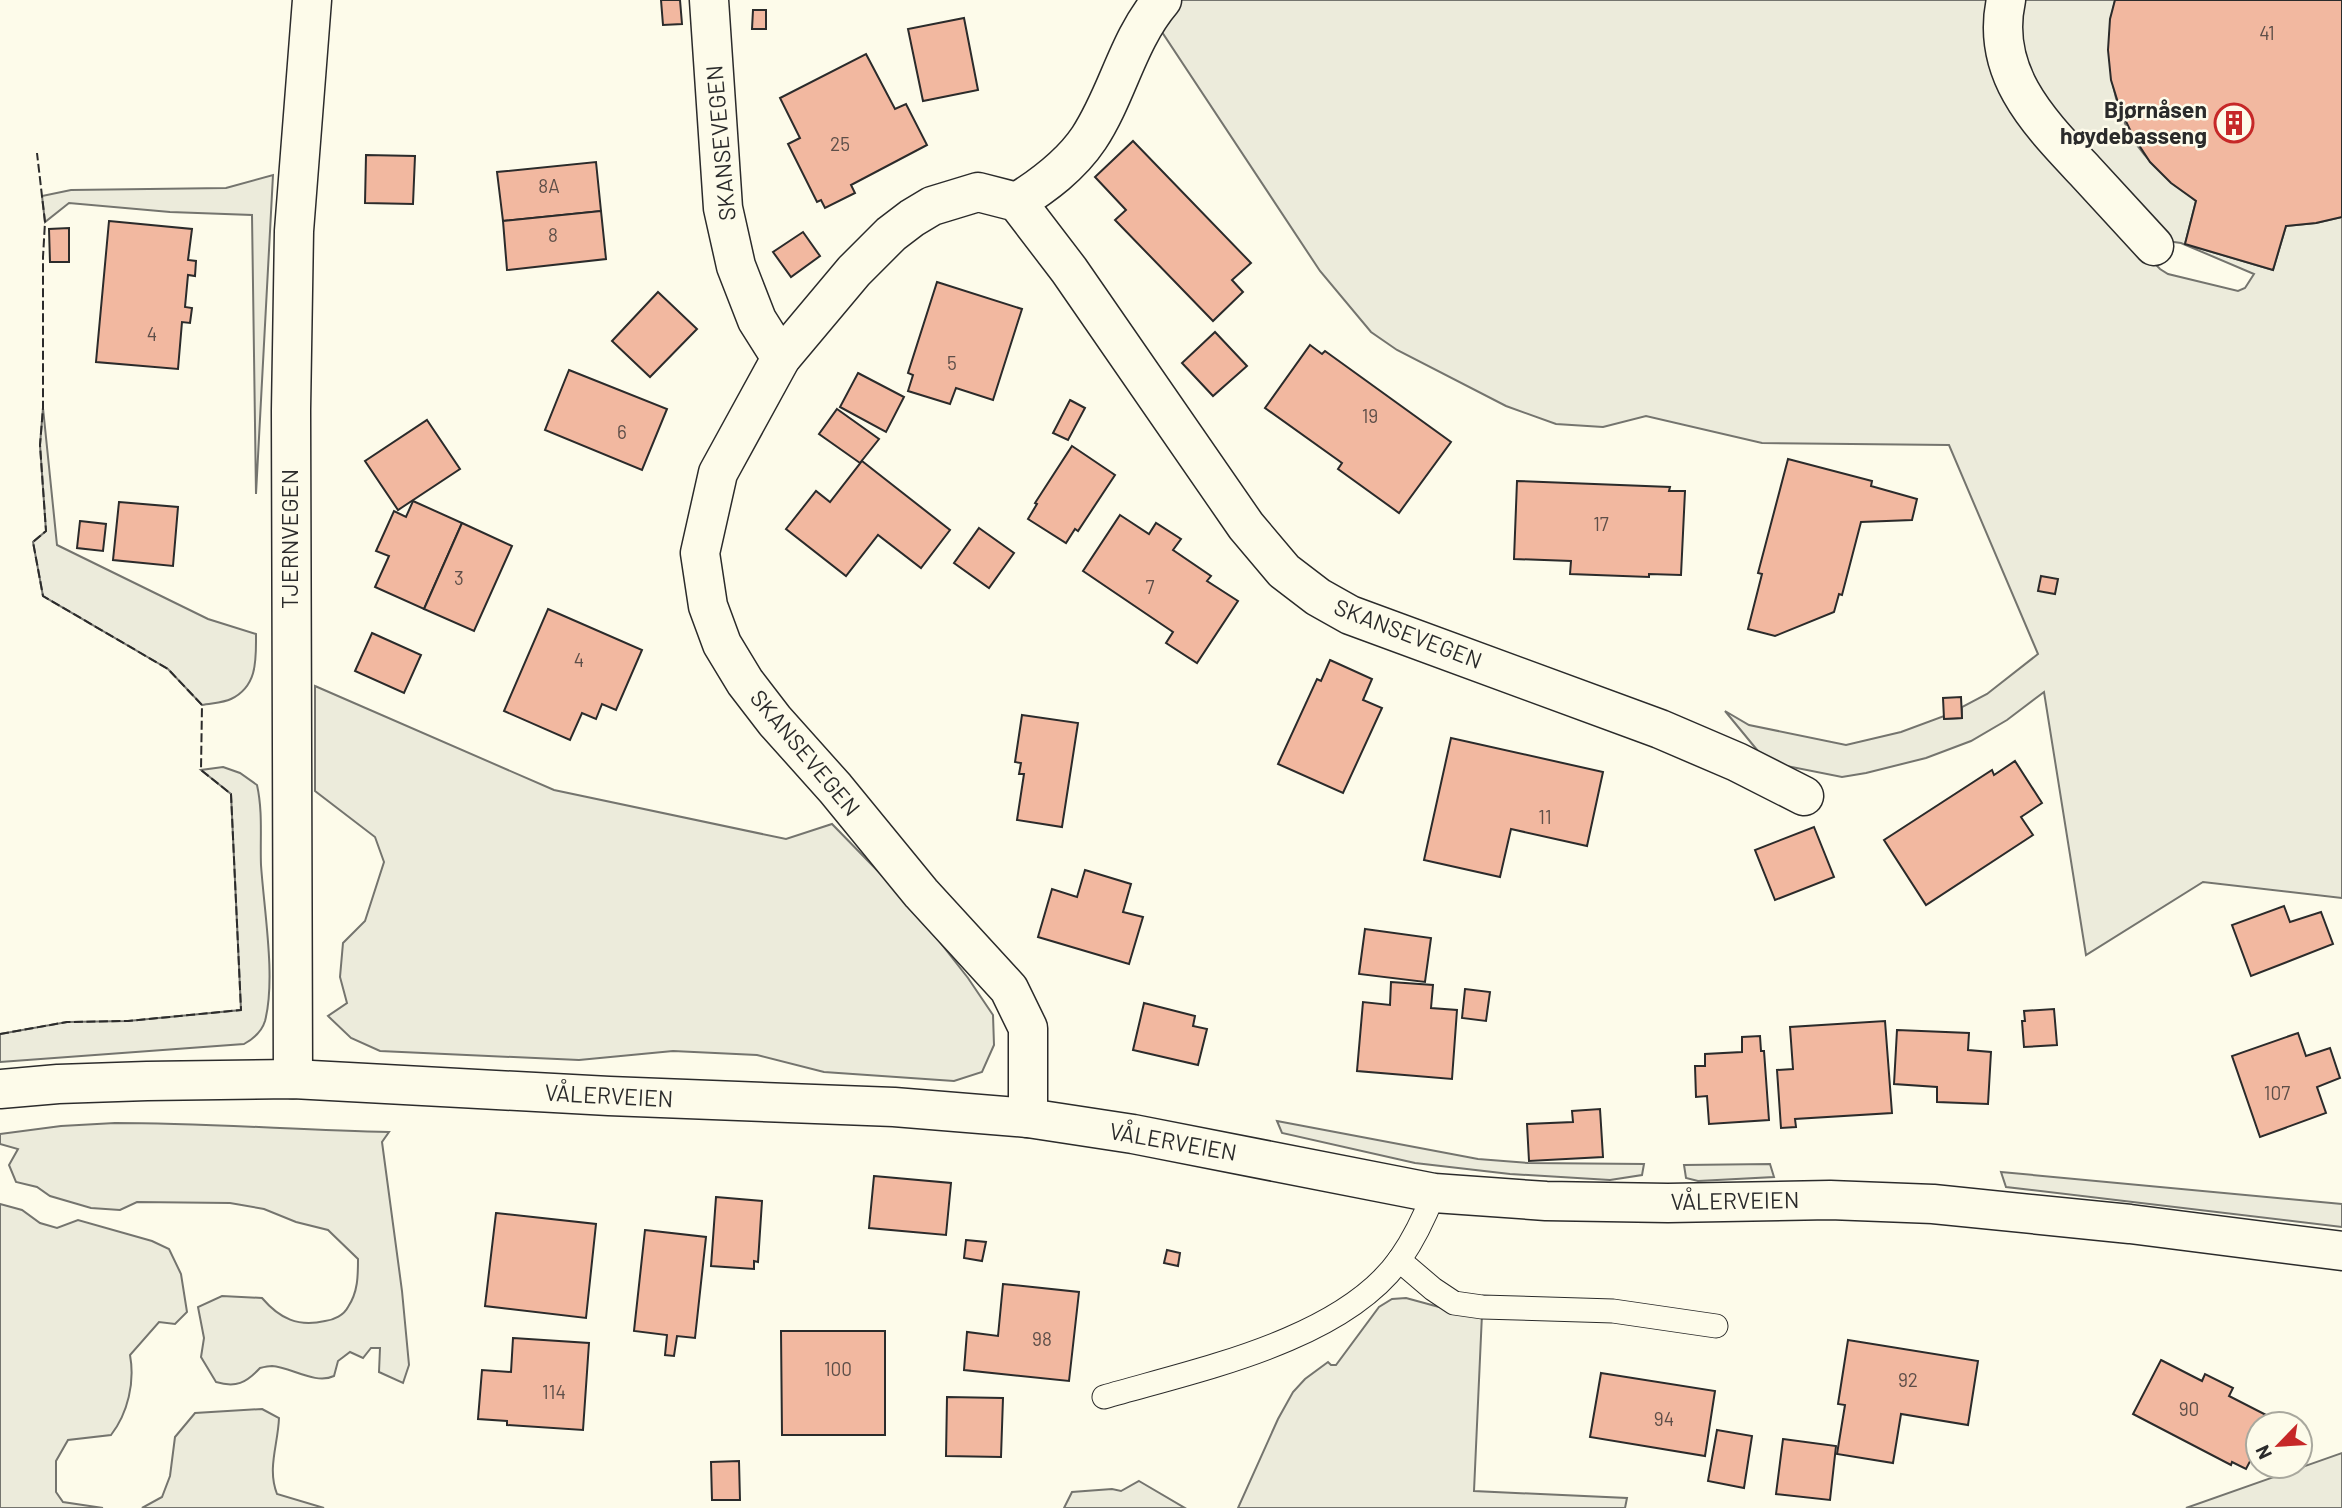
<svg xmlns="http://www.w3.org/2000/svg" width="2342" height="1508" font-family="Barlow,sans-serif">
  <rect width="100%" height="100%" fill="#fdfbea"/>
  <g fill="#ecebdb" stroke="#74746e" stroke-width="2">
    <path d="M 1179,0 L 1994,0 L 1990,22 L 2138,246 L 2160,269 L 2168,274 L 2238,291 L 2245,288 L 2254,274 L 2181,243 L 2167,241 L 2086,159 L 2023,69 L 2017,0 L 2115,0 C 2102,53 2111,121 2151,162 C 2164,176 2182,188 2196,201 L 2185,244 L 2273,270 L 2286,226 L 2316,223 L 2342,217 L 2342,898 L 2203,882 L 2086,955 L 2044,692 L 2007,720 L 1971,741 L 1926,758 L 1866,773 L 1842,777 L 1767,762 L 1725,711 L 1749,725 L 1846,745 L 1901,732 L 1944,716 L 1945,719 L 1962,718 L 1962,707 L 1987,694 L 2038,654 L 1949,445 L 1762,443 L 1646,416 L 1603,427 L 1556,424 L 1506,406 L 1397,350 L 1371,332 L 1320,271 L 1158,26 Z"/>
    <path d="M 273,175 L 256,494 L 252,215 L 170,212 L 69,203 L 45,222 L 42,196 L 71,190 L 226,188 Z"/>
    <path d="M 43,408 L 57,545 L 208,619 L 256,634 C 256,659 258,686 231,699 C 223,703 211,703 202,705 L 168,669 L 43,596 L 33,542 L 46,531 L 40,445 Z"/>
    <path d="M 315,686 L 554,790 L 786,839 L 832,824 L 910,904 L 968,978 L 993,1015 L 994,1045 L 982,1072 L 954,1081 L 824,1072 L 757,1055 L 673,1051 L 579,1060 L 380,1051 L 351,1038 L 328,1016 L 347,1003 L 340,977 L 343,943 L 365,921 L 384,862 L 375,837 L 315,791 Z"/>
    <path d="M 223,767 L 240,773 L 257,785 C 263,812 260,838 261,865 C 264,910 276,979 265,1021 C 262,1031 253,1039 244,1044 L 0,1062 L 0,1034 L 67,1022 L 128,1021 L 241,1010 L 231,794 L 201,770 Z"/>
    <path d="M 1277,1121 L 1478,1159 L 1528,1163 L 1644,1164 L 1642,1175 L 1610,1180 L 1510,1174 L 1415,1163 L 1282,1133 Z"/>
    <path d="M 115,1123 C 206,1123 297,1130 389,1132 L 382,1142 L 402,1291 L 409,1365 L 403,1383 L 379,1372 L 380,1348 L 371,1348 L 363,1358 L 350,1352 L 338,1361 L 334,1376 C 315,1385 291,1367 272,1366 C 268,1366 264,1367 260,1368 C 246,1383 236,1388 216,1382 L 201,1357 L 204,1338 L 198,1307 L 222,1296 L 262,1298 C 280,1319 298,1327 325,1321 C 334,1320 344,1315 348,1307 C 358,1292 358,1276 358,1259 L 328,1230 L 296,1222 L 264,1209 L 230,1203 L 137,1202 L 120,1210 L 91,1208 L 50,1196 L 37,1187 L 16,1182 L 9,1165 L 18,1149 L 0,1144 L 0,1134 L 61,1126 Z"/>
    <path d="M 1770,1164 L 1774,1177 L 1698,1181 L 1686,1178 L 1684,1165 Z"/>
    <path d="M 2001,1172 L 2342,1204 L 2342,1227 L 2006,1187 Z"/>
    <path d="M 0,1204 L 22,1210 L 40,1223 L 57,1228 L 78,1220 L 152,1241 L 169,1249 L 181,1274 L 187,1312 L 175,1324 L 159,1322 L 130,1355 C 135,1382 128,1413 111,1435 L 68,1440 L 56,1461 L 56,1492 L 63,1502 L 103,1508 L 0,1508 Z"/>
    <path d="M 1406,1298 L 1450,1310 L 1482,1314 L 1474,1491 L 1627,1498 L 1625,1508 L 1238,1508 L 1278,1419 L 1293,1392 L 1305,1379 L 1328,1362 L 1331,1365 L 1336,1365 L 1379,1307 L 1392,1299 Z"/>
    <path d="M 262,1409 L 279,1418 C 278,1445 267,1468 277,1494 L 324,1508 L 142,1508 L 162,1497 L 170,1476 L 175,1437 L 195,1413 Z"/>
    <path d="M 2342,1453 L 2342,1508 L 2186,1508 Z"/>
    <path d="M 1139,1481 L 1185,1508 L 1064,1508 L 1072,1492 L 1112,1489 L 1121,1491 Z"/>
  </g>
  <g fill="#f2b8a0" stroke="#2b2b2b" stroke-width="2">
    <path d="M 661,0 L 680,0 L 682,24 L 663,25 Z"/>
    <path d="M 2115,0 L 2342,0 L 2342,217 L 2316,223 L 2286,226 L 2273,270 L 2185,244 L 2196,201 L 2171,183 L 2150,162 L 2133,136 L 2120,109 L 2111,80 L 2108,50 L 2110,19 Z"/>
    <path d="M 753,10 L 766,10 L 766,29 L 752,29 Z"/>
    <path d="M 964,18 L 978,90 L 923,101 L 908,29 Z"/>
    <path d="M 866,54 L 895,109 L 906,104 L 927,145 L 851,185 L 855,193 L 825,208 L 821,200 L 817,202 L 788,144 L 800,138 L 780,98 Z"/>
    <path d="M 1133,141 L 1251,263 L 1232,280 L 1243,292 L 1213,321 L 1115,220 L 1126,210 L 1095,177 Z"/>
    <path d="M 366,155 L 415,156 L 413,204 L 365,203 Z"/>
    <path d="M 596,162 L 601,211 L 503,221 L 497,172 Z"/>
    <path d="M 601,211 L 606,259 L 507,270 L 503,221 Z"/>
    <path d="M 109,221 L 192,229 L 188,260 L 196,261 L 195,276 L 188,275 L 185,307 L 192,308 L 190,323 L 182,322 L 178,369 L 96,362 Z"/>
    <path d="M 69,228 L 69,262 L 50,262 L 49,229 Z"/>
    <path d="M 803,232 L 820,256 L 791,277 L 773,252 Z"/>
    <path d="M 937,282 L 1022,309 L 993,400 L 956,388 L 950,404 L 908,391 L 913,375 L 908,373 Z"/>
    <path d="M 658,292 L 697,329 L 650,377 L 612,341 Z"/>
    <path d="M 1215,332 L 1247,366 L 1213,396 L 1182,363 Z"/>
    <path d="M 1310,345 L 1322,354 L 1325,351 L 1451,442 L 1399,513 L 1338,469 L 1342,463 L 1265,408 Z"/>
    <path d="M 569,370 L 667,409 L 642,470 L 545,430 Z"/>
    <path d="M 858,373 L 904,397 L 886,432 L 840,407 Z"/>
    <path d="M 1070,400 L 1085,408 L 1068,440 L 1053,433 Z"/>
    <path d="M 837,409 L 879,439 L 860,463 L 819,434 Z"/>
    <path d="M 427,420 L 460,469 L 398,510 L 365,461 Z"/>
    <path d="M 1072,446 L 1115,475 L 1078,531 L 1075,529 L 1066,543 L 1028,519 L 1037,504 L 1035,503 Z"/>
    <path d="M 1788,459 L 1872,481 L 1871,486 L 1917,499 L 1912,520 L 1861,522 L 1842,595 L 1839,594 L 1834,612 L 1775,636 L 1748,629 L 1762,574 L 1758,573 Z"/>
    <path d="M 862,461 L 950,530 L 921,568 L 878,535 L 846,576 L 786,529 L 816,491 L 830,502 Z"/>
    <path d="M 1517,481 L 1670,487 L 1669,491 L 1685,491 L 1681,575 L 1649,574 L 1649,577 L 1570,574 L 1571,561 L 1514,559 Z"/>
    <path d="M 413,501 L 462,523 L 424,609 L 375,587 L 389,556 L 376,551 L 394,511 L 406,517 Z"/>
    <path d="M 119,502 L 178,507 L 173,566 L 113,560 Z"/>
    <path d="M 1120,515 L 1149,534 L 1156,523 L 1181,539 L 1173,550 L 1211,576 L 1207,581 L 1238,601 L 1197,663 L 1166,643 L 1173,632 L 1083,571 Z"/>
    <path d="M 80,521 L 106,524 L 103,551 L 77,548 Z"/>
    <path d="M 462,523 L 512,546 L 474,631 L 424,609 Z"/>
    <path d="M 979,528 L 1014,553 L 989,588 L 954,563 Z"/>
    <path d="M 2041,576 L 2058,579 L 2055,594 L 2038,591 Z"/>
    <path d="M 548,609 L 642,650 L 616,710 L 602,704 L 596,719 L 582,713 L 570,740 L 504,711 Z"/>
    <path d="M 372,633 L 421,655 L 404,693 L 355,671 Z"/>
    <path d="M 1330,660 L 1372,679 L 1363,700 L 1382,708 L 1343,793 L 1278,764 L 1317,679 L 1321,681 Z"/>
    <path d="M 1961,697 L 1962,718 L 1944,719 L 1943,698 Z"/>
    <path d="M 1022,715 L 1078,723 L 1062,827 L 1017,820 L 1024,774 L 1019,774 L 1021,763 L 1015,762 Z"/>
    <path d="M 1451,738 L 1603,772 L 1587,846 L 1511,829 L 1500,877 L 1424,860 Z"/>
    <path d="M 2015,761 L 2042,803 L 2021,817 L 2033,835 L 1926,905 L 1884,840 L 1992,770 L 1994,775 Z"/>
    <path d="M 1814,827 L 1834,877 L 1775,900 L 1755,850 Z"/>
    <path d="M 1085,870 L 1131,884 L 1123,912 L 1143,917 L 1129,964 L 1038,937 L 1052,889 L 1077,897 Z"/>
    <path d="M 2284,906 L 2290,922 L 2321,912 L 2333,944 L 2251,976 L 2232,925 Z"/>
    <path d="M 1365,929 L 1431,938 L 1425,982 L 1359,974 Z"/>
    <path d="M 1391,982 L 1433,985 L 1431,1008 L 1457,1010 L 1452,1079 L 1357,1071 L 1363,1002 L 1390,1005 Z"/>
    <path d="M 1465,989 L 1490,992 L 1486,1021 L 1462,1018 Z"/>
    <path d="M 1144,1003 L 1195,1016 L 1193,1026 L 1207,1029 L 1198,1065 L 1133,1050 Z"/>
    <path d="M 2054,1009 L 2057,1045 L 2024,1047 L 2022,1021 L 2025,1021 L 2024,1011 Z"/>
    <path d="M 1885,1021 L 1892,1113 L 1795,1119 L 1796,1127 L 1781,1128 L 1777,1070 L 1793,1069 L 1790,1027 Z"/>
    <path d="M 1897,1030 L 1969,1033 L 1968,1050 L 1991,1052 L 1988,1104 L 1937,1102 L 1937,1087 L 1894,1084 Z"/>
    <path d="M 2298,1033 L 2306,1056 L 2330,1048 L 2340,1078 L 2317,1087 L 2326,1113 L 2260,1137 L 2232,1056 Z"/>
    <path d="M 1760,1036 L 1761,1051 L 1764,1051 L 1769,1120 L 1709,1124 L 1707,1096 L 1696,1097 L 1695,1066 L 1705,1066 L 1705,1054 L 1742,1052 L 1742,1037 Z"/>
    <path d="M 1600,1109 L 1603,1157 L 1529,1161 L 1527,1124 L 1573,1122 L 1572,1111 Z"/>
    <path d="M 874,1176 L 951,1183 L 946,1235 L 869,1228 Z"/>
    <path d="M 716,1197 L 762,1201 L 758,1262 L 754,1261 L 754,1269 L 711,1266 Z"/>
    <path d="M 496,1213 L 596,1224 L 586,1318 L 485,1306 Z"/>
    <path d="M 645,1230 L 706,1237 L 695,1338 L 677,1336 L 674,1356 L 665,1355 L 667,1335 L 634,1331 Z"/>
    <path d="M 966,1240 L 986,1242 L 982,1261 L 964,1258 Z"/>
    <path d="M 1167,1250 L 1180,1253 L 1178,1266 L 1164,1263 Z"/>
    <path d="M 1003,1284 L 1079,1292 L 1069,1381 L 964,1370 L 967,1332 L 998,1336 Z"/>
    <path d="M 781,1331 L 885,1331 L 885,1435 L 782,1435 Z"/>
    <path d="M 513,1338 L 589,1343 L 583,1430 L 507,1425 L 507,1421 L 478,1419 L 482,1370 L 511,1372 Z"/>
    <path d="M 1848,1340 L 1978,1361 L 1968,1425 L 1901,1414 L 1893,1463 L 1837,1454 L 1845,1405 L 1838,1404 Z"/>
    <path d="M 2161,1360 L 2202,1381 L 2205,1374 L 2233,1388 L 2229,1396 L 2272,1418 L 2269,1424 L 2258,1424 L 2258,1446 L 2246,1469 L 2232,1462 L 2231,1465 L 2133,1414 Z"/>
    <path d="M 1601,1373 L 1715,1391 L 1705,1456 L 1590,1437 Z"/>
    <path d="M 947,1397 L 1003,1398 L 1001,1457 L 946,1456 Z"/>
    <path d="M 1717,1430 L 1752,1436 L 1744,1488 L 1708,1481 Z"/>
    <path d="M 1783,1439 L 1836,1446 L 1830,1500 L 1776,1494 Z"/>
    <path d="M 739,1461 L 740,1500 L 712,1500 L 711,1462 Z"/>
  </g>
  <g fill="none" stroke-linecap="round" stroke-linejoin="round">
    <defs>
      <g id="service">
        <path d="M 1399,1260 L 1433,1289 L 1454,1303 L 1482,1307 L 1613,1311 L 1716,1326"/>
        <path d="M 1104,1397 C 1196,1370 1342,1341 1400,1259 C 1414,1239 1425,1216 1434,1193"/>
      </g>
      <g id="minor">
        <path d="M 709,0 L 723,208 L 736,266 L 757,320 L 781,358"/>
        <path d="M 2006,0 C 1990,73 2039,122 2085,171 C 2108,196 2131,221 2154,246"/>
        <path d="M 1017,202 C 1044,185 1071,165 1089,138 C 1118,94 1127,41 1162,0"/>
        <path d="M 293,1079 L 291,410 L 294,231 L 312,0"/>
        <path d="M 1028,1118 L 1028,1028 L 1009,989 L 921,893 L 835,788 L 775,721 L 745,682 L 722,644 L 708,606 L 700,553 L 718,473 L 781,358 L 854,271 L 891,234 L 912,218 L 932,206 L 978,192 L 1017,202 L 1069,270 L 1246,526 L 1284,571 L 1318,597 L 1350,615 L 1660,729 L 1737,762 L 1804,796"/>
      </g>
      <path id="tertiary" d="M 0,1089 L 58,1084 L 147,1081 L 293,1079 L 609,1096 L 894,1107 L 1028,1118 L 1133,1134 L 1434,1193 L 1546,1201 L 1668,1203 L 1830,1200 L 1933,1204 L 2130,1224 L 2342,1251"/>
    </defs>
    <use href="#service" stroke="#2b2b2b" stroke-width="25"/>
    <use href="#minor" stroke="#2b2b2b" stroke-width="41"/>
    <use href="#tertiary" stroke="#2b2b2b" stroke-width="41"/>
    <use href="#service" stroke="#fdfbea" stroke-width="23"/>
    <use href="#minor" stroke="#fdfbea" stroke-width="38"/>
    <use href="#tertiary" stroke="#fdfbea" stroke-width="38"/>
    <path stroke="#2b2b2b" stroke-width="2" stroke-dasharray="9 3.5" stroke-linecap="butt" d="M 0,1034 L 67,1022 L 128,1021 L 241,1010 L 231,794 L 201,770 L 202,705 L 168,669 L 43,596 L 33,542 L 46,531 L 40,445 L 43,408 L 43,257 L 45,222 L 37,153"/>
  </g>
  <defs>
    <symbol id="building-ring" viewBox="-11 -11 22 22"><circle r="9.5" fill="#fdfbea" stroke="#c62828" stroke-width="1.5"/><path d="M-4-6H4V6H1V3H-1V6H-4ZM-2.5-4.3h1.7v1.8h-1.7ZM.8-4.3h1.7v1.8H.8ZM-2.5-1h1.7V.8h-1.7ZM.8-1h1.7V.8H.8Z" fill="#c62828"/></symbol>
  </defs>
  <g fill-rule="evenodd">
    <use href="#building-ring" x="2212" y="101" width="44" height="44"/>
  </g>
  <g text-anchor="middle" stroke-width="5" stroke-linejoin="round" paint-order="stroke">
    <g font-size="19" fill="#5d4e48">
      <text x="2267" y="40">41</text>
      <text x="840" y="151">25</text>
      <text x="549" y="193">8A</text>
      <text x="553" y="242">8</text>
      <text x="152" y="341">4</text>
      <text x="952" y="370">5</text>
      <text x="1370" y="423">19</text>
      <text x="622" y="439">6</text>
      <text x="1601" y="531">17</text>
      <text x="459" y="585">3</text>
      <text x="1150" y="594">7</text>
      <text x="579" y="667">4</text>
      <text x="1545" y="824">11</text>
      <text x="2277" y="1100">107</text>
      <text x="1042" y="1346">98</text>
      <text x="838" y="1376">100</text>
      <text x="1908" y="1387">92</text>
      <text x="554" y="1399">114</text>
      <text x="2189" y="1416">90</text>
      <text x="1664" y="1426">94</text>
    </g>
    <g font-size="23" font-weight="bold" fill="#2b2b2b" stroke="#fdfbea" text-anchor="end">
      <text x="2207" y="118">Bjørnåsen<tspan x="2207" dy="26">høydebasseng</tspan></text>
    </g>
    <g font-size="23" fill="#2b2b2b" stroke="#fdfbea">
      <text transform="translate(721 143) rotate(-95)" y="8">SKANSEVEGEN</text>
      <text transform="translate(290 539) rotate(-90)" y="8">TJERNVEGEN</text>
      <text transform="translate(1408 634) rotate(21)" y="8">SKANSEVEGEN</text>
      <text transform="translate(805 753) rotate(50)" y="8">SKANSEVEGEN</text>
      <text transform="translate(609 1096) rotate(3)" y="8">VÅLERVEIEN</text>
      <text transform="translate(1173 1142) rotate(10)" y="8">VÅLERVEIEN</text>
      <text transform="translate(1735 1201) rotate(-1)" y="8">VÅLERVEIEN</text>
    </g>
  </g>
  <g transform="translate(2279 1445) rotate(245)"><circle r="33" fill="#fdfbea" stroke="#a9a89e" stroke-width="2"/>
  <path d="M0-5L12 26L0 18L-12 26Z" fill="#c62828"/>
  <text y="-10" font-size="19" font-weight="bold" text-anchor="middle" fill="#2b2b2b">N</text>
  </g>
</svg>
